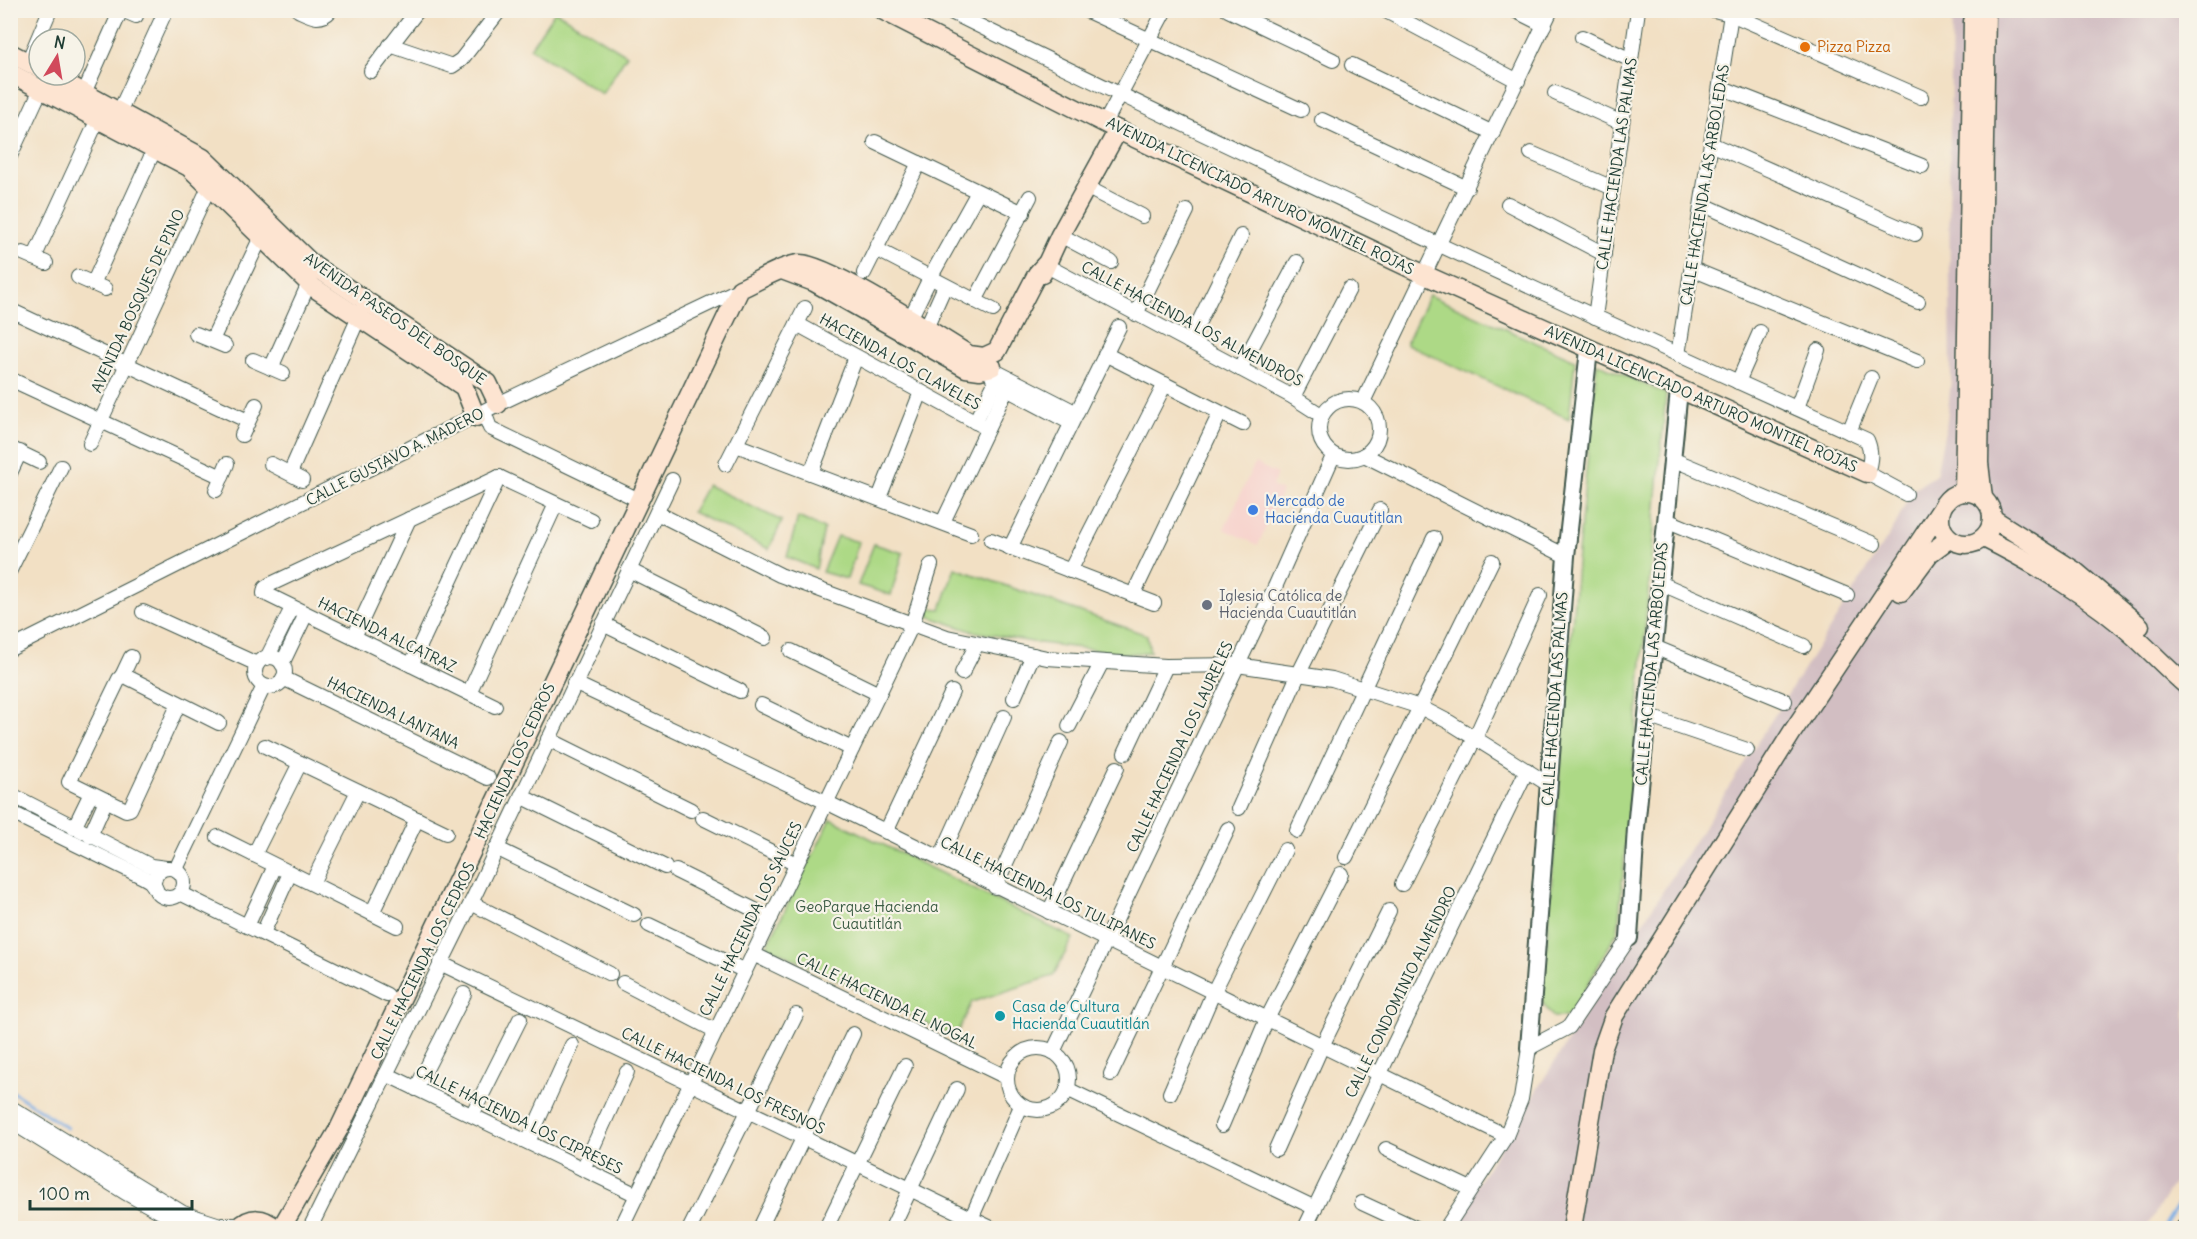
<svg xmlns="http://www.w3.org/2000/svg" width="2197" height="1239" font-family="Delius,sans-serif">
  <rect width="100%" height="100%" fill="#f7f3e8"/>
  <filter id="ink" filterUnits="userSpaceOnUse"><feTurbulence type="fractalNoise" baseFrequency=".0167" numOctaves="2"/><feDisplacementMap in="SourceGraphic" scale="12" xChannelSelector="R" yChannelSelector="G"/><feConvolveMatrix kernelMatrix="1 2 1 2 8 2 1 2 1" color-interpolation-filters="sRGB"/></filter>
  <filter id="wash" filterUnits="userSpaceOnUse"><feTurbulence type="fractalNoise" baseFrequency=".008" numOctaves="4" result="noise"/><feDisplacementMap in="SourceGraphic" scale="24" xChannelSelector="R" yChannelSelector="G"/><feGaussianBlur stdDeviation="1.35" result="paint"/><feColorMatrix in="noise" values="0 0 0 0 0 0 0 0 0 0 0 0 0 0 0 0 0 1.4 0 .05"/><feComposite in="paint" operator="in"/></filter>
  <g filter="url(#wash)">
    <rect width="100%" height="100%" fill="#f2e0c4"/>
    <path fill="#f7d0ca" d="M 1255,463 L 1277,474 L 1272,486 L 1282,491 L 1258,545 L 1224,529 Z"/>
    <path fill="#d2bec2" d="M 1952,11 L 2186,11 L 2186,1163 L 2146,1228 L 1449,1228 L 1896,524 L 1912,490 L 1936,475 L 1947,421 L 1951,380 L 1949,194 Z"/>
    <g fill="#add986" stroke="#668b5d" stroke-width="1.5">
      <path d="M 555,11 L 627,55 L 602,94 L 530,48 Z"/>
      <path d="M 1429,295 L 1575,360 L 1569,419 L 1406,344 Z"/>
      <path d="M 1597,363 L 1666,394 L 1618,930 L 1570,1017 L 1553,1017 L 1542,1002 L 1577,563 Z"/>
      <path d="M 707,485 L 782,521 L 769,549 L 692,512 Z"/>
      <path d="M 798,517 L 824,529 L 816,569 L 787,557 Z"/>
      <path d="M 837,536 L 859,542 L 847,579 L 822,572 Z"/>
      <path d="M 874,544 L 903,553 L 891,595 L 858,585 Z"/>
      <path d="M 955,568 L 1147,635 L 1150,652 L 1128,654 L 1032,642 L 971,631 L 928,616 L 929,608 L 941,609 Z"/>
      <path d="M 831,819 L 1073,938 L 1053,976 L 972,1002 L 955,1037 L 767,946 Z"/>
    </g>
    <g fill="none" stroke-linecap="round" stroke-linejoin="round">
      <g stroke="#77abe4" stroke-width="3">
        <path d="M 10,1090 L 67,1128"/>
        <path d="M 2163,1228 L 2186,1192"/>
      </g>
    </g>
  </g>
  <g filter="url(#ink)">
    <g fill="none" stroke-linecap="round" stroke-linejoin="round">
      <defs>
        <g id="minor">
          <path d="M 122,10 L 136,16"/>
          <path d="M 298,10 C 311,16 320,22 331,10"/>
          <path d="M 947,10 C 1251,160 1558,301 1867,440 C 1872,452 1871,460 1867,473 L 1906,494"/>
          <path d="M 1085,10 L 1301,110"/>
          <path d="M 1228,10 L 1333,60"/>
          <path d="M 1384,10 L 1518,81"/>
          <path d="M 1514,10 L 1544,25"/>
          <path d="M 1713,10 L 1731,14 L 1921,97"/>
          <path d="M 1582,37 L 1631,60"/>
          <path d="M 390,45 L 452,66 L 461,60 L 500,10"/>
          <path d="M 28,62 L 50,10"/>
          <path d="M 1352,65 L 1493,133"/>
          <path d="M 371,71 L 418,10"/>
          <path d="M 1720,87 L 1922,166"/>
          <path d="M 84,93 L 121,10"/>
          <path d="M 1555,93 L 1622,123"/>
          <path d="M 116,119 L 166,10"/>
          <path d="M 1322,120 L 1467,188"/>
          <path d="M 1105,123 L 1165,10"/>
          <path d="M 875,142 L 1023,213"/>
          <path d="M 1711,144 L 1915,234"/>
          <path d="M 1531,153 L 1613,188"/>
          <path d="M 10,156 L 41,89"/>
          <path d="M 1086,187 L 1142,216"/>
          <path d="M 1508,204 L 1604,254"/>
          <path d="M 1702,204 L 1918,302"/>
          <path d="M 1060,235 L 1111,262"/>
          <path d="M 876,249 L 993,310"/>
          <path d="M 23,253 L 46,263"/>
          <path d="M 34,258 L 98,119"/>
          <path d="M 1045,265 L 1293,397 L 1321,415"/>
          <path d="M 1692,269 L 1917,361"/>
          <path d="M 864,273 L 919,163"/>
          <path d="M 78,277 L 105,289"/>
          <path d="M 93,284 L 155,148"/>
          <path d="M 975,301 L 1030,197"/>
          <path d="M 10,310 L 248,421"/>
          <path d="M 1136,314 L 1187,211"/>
          <path d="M 1595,317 L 1638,10"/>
          <path d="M 797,324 L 987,428"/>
          <path d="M 907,325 L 930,278 L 978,192"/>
          <path d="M 196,334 L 225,346"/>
          <path d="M 923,335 L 945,286"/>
          <path d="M 212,340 L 261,237"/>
          <path d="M 1189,342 L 1241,236"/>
          <path d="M 1105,354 L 1243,424"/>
          <path d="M 1678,355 L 1731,14"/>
          <path d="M 985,359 L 995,383 L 1071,423"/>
          <path d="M 253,360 L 283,373"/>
          <path d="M 271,368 L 309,283"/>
          <path d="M 989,368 L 1077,413"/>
          <path d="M 1240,369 L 1297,262"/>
          <path d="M 10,379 L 222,477"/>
          <path d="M 1738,382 L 1760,332"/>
          <path d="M 1293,397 L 1349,289"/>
          <circle cx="1349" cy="429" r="30"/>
          <path d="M 1363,402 L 1551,10"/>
          <path d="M 1797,408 L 1818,350"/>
          <path d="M 484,412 L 490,428 L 639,500"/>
          <path d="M 975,422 L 995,383"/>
          <path d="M 1849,432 L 1871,378"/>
          <path d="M 242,435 L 256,405"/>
          <path d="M 90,444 L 209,187 L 216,181"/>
          <path d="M 736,445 L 971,534"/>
          <path d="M 10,448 L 39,462"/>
          <path d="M 1364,455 L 1566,556"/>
          <path d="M 1672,459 L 1874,544"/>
          <path d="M 271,464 L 302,480"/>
          <path d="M 726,464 L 805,308"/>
          <path d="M 10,473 L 20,452"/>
          <path d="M 290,473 L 362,310"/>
          <path d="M 811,473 L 856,357"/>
          <path d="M 499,477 L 591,520"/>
          <path d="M 216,490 L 227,464"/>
          <path d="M 879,498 L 921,392"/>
          <path d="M 657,513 L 780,575 L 947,637 L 1047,658 L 1166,666 L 1237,665 L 1332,679 L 1420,707 L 1449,722 L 1548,784"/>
          <path d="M 1666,520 L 1847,595"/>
          <path d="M 943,522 L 1006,390"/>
          <path d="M 991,540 L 1154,603"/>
          <path d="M 1010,548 L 1119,327"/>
          <path d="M 10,570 L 61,467"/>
          <path d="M 629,570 L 765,638"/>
          <path d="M 1070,571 L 1165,384"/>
          <path d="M 1660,583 L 1804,646"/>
          <path d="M 1133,595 L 1220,413"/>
          <path d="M 143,612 L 257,664"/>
          <path d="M 603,624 L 740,691"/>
          <path d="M 354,637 L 409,519"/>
          <path d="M 1654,647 L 1785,701"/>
          <path d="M 10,649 L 498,404 L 740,289"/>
          <path d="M 791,651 L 879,694"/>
          <circle cx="270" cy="672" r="15"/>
          <path d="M 267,658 L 292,608"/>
          <path d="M 282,664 L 306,614"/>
          <path d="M 411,665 L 499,477"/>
          <path d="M 962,673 L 977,644"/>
          <path d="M 122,676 L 131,657"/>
          <path d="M 283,678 L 488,778"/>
          <path d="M 574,683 L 826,802 L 1506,1136"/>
          <path d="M 469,693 L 556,504"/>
          <path d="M 1014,698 L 1033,655"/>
          <path d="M 179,703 L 130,809 L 126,810 L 69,782 L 119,679 L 122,676 L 127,677 L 219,723"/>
          <path d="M 761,705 L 852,749"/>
          <path d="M 495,706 L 264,593 L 265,588 L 271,584 L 499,477"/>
          <path d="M 1647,716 L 1747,750"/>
          <path d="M 1069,726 L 1102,662"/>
          <path d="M 548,739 L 691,810"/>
          <path d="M 265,746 L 446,833"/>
          <path d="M 1125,753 L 1166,666"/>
          <path d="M 10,794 L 151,866 L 166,868"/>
          <path d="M 521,796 L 665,867"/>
          <path d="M 1239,808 L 1299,673 L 1380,510"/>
          <path d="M 10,812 L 143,877 L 150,881 L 156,889"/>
          <path d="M 703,818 L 796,864"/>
          <path d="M 74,828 L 91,793"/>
          <path d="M 1297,831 L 1434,538"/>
          <path d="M 886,832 L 952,692"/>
          <path d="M 90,836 L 106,800"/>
          <path d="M 218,837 L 397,926"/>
          <path d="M 496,848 L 634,915"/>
          <path d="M 254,855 L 300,763"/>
          <path d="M 1346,857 L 1492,561"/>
          <path d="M 940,859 L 1004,717"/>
          <circle cx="169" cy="883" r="15"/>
          <path d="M 176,869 L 264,686"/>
          <path d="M 676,871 L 771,918"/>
          <path d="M 312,883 L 358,791"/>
          <path d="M 1402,884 L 1475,738 L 1540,595"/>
          <path d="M 995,887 L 1061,742"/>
          <path d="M 180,893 L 387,995"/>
          <path d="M 471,903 L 610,974"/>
          <path d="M 1049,912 L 1117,768"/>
          <path d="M 372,913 L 417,819"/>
          <path d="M 649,925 L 745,971"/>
          <path d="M 247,926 L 275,866"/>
          <path d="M 263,933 L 290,873"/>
          <path d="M 753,954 L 1006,1077"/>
          <path d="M 440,963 L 991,1228"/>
          <path d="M 623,983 L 716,1031"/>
          <circle cx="1038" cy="1079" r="31"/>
          <path d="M 1053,1052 L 1275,587 L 1333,456"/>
          <path d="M 386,1074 L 637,1195"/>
          <path d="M 1111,1074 L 1228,829"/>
          <path d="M 416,1089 L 464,994"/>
          <path d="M 1067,1089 L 1315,1208"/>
          <path d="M 1170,1093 L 1213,993 L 1285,850"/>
          <path d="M 10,1107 L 183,1213 L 220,1225 L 242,1225"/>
          <path d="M 472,1115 L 520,1019"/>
          <path d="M 10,1121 L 126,1193 L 190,1228"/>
          <path d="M 1222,1125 L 1267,1019 L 1341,874"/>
          <path d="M 528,1142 L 572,1045"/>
          <path d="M 1276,1149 L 1322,1046 L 1389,911"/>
          <path d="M 1386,1149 L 1471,1189"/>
          <path d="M 583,1169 L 627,1072"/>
          <path d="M 1362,1203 L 1416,1228"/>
          <path d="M 310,1228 L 471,903 L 672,480"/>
          <path d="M 621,1228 L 912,625 L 931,565"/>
          <path d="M 690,1228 L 796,1015"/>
          <path d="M 760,1228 L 853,1034"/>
          <path d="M 826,1228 L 905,1066"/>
          <path d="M 892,1228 L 957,1089"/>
          <path d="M 967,1228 L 1021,1106"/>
          <path d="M 1305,1228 L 1527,770"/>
          <path d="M 1446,1228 L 1506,1136 L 1521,1099 L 1529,1048 L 1569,1027 L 1629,938"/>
        </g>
        <g id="tertiary">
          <path d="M 1629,938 L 1636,828 L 1679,390"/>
          <path d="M 1529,1048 L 1566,556 L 1589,350"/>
        </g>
        <g id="secondary">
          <path d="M 882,10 L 1118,130 L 1425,275 L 1867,473"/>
          <path d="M 10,53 L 39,68"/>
          <path d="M 10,73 L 189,167 L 313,287 L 464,387 L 476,417"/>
          <path d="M 51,75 L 203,158 L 314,266 L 488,383 L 498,404"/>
          <path d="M 782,270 L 814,282 L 966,368 L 980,370 L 992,367"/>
          <path d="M 1042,274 L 1060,235 L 1118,130"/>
          <circle cx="1966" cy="518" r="26"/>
          <path d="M 1964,492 L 1973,21"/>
          <path d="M 1983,498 L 1979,463 L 1986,10"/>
          <path d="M 1992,518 L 2075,571 L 2140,626"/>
          <path d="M 1984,538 C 2034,563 2082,592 2125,628 C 2146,646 2165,667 2186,685"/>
          <path d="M 1901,592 L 1930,553 L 1949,539"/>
          <path d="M 239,1228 C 250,1216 264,1217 275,1228"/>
          <path d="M 281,1228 L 340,1127 L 740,289 C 758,281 779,267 799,264 C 822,260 943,339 969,355 L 984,357 L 997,351 L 1037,274 L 1045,265"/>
          <path d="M 1572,1228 L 1602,1050 L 1614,1016 L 1793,731 L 1940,511"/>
          <path d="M 2186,1228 L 2186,1227"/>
        </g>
      </defs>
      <use href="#minor" stroke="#3f554a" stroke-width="16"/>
      <use href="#tertiary" stroke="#3f554a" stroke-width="20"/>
      <use href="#secondary" stroke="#3f554a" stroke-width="21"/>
      <use href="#minor" stroke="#fff" stroke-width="14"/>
      <use href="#tertiary" stroke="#fff" stroke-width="16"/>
      <use href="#secondary" stroke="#fde4d1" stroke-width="18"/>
    </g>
  </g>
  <circle fill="#e8710a" stroke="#f7f3e8" stroke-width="2" cx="1805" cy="47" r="6"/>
  <circle fill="#3f7fe0" stroke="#f7f3e8" stroke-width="2" cx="1253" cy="510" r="6"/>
  <circle fill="#6b7280" stroke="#f7f3e8" stroke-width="2" cx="1207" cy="605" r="6"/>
  <circle fill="#0f9aa8" stroke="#f7f3e8" stroke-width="2" cx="1000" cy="1016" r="6"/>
  <g text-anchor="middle" stroke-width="4.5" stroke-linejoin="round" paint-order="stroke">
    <g font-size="15" fill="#c56008" stroke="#f7f3e8" text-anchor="start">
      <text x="1817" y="52">Pizza Pizza</text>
    </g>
    <g font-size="15" fill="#1f3d34" stroke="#f7f3e8">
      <text transform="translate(1617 164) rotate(-82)" y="5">CALLE HACIENDA LAS PALMAS</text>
      <text transform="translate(1705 185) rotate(-81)" y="5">CALLE HACIENDA LAS ARBOLEDAS</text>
      <text transform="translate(1260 196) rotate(26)" y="5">AVENIDA LICENCIADO ARTURO MONTIEL ROJAS</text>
      <text transform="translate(138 301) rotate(-65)" y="5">AVENIDA BOSQUES DE PINO</text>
      <text transform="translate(395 319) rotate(35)" y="5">AVENIDA PASEOS DEL BOSQUE</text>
      <text transform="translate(1192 324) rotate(28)" y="5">CALLE HACIENDA LOS ALMENDROS</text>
      <text transform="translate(900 362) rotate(29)" y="5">HACIENDA LOS CLAVELES</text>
      <text transform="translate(1701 399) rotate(24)" y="5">AVENIDA LICENCIADO ARTURO MONTIEL ROJAS</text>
      <text transform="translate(395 457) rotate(-27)" y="5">CALLE GUSTAVO A. MADERO</text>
      <text transform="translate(387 635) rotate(26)" y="5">HACIENDA ALCATRAZ</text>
      <text transform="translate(1652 664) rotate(-85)" y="5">CALLE HACIENDA LAS ARBOLEDAS</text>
      <text transform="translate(1555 699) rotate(-86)" y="5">CALLE HACIENDA LAS PALMAS</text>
      <text transform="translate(393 713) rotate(26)" y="5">HACIENDA LANTANA</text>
      <text transform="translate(1180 747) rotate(-65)" y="5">CALLE HACIENDA LOS LAURELES</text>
      <text transform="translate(515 761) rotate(-65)" y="5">HACIENDA LOS CEDROS</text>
      <text transform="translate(1048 893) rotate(26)" y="5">CALLE HACIENDA LOS TULIPANES</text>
      <text transform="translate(751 919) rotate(-64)" y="5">CALLE HACIENDA LOS SAUCES</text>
      <text transform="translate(423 961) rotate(-64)" y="5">CALLE HACIENDA LOS CEDROS</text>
      <text transform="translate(1401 992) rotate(-64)" y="5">CALLE CONDOMINIO ALMENDRO</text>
      <text transform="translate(887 1001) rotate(26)" y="5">CALLE HACIENDA EL NOGAL</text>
      <text transform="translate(723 1081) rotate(26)" y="5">CALLE HACIENDA LOS FRESNOS</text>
      <text transform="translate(519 1120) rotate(26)" y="5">CALLE HACIENDA LOS CIPRESES</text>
    </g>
    <g font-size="15" fill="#366cbe" stroke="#f7f3e8" text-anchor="start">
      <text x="1265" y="506">Mercado de<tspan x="1265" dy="17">Hacienda Cuautitlan</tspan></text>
    </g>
    <g font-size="15" fill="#5b616d" stroke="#f7f3e8" text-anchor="start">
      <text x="1219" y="601">Iglesia Católica de<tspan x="1219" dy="17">Hacienda Cuautitlán</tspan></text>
    </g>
    <g font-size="15" fill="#3b5c44" stroke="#f7f3e8">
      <text x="867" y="912">GeoParque Hacienda<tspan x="867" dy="17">Cuautitlán</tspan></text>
    </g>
    <g font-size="15" fill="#0d838f" stroke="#f7f3e8" text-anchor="start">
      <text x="1012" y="1012">Casa de Cultura<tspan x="1012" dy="17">Hacienda Cuautitlán</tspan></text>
    </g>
  </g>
  <rect width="2197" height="1239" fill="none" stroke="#f7f3e8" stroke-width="36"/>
  <g transform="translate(57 57) rotate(11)"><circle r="28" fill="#f7f3e8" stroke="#a1aaa0" stroke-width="1.5"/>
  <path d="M0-4.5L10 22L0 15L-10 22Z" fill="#d1495b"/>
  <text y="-9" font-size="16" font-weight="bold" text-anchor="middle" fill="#1f3d34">N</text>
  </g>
  <path d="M30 1200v9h162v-9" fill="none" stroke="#1f3d34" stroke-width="3"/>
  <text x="39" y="1200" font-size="18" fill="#1f3d34" stroke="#f7f3e8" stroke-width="4.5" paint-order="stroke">100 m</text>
</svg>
